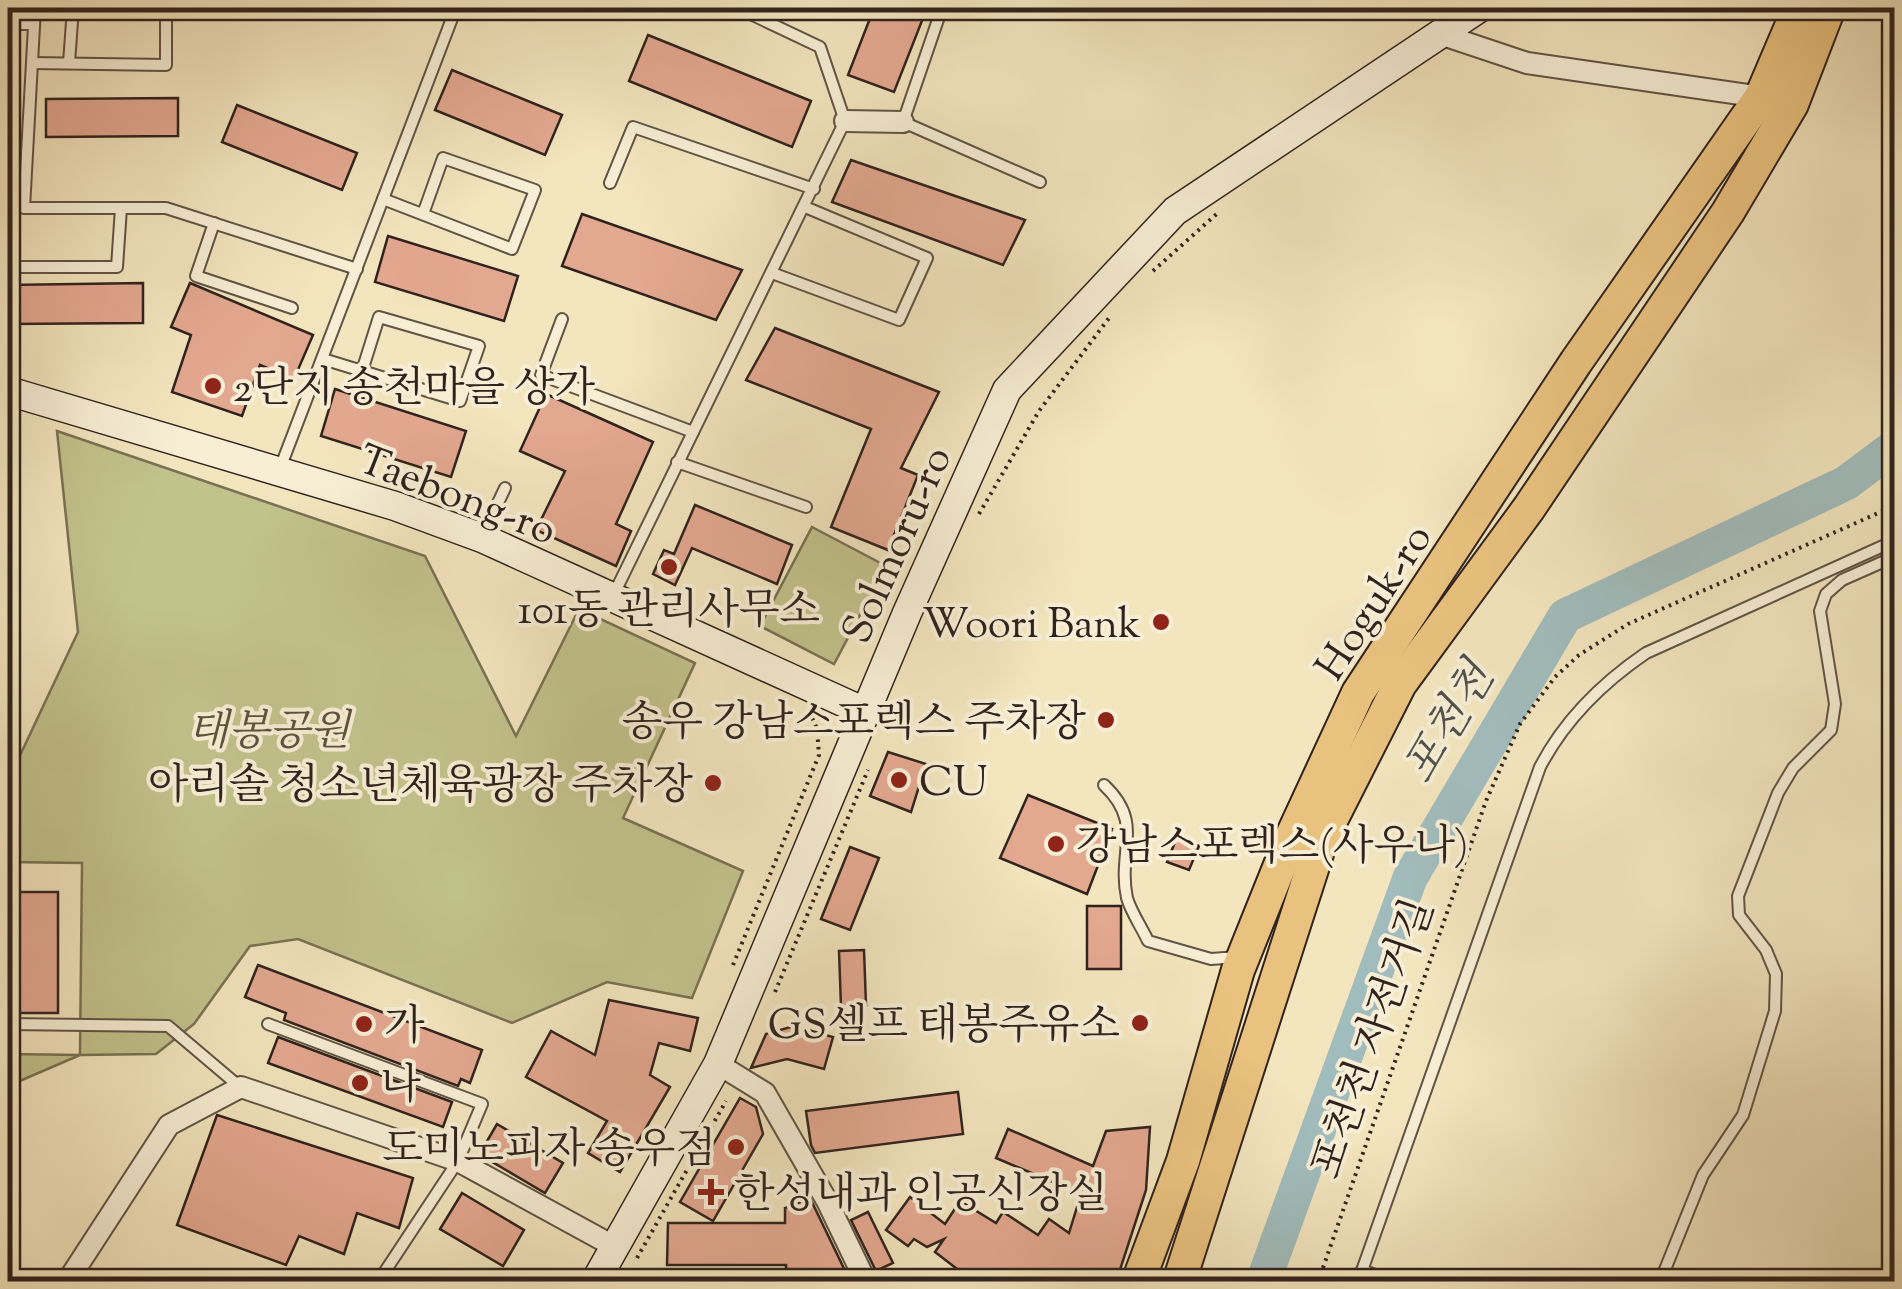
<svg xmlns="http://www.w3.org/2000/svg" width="1902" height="1289" font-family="'Sorts Mill Goudy','Noto Serif KR',serif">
  <rect width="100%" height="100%" fill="#f3e5be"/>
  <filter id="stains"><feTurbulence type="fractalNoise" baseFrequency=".002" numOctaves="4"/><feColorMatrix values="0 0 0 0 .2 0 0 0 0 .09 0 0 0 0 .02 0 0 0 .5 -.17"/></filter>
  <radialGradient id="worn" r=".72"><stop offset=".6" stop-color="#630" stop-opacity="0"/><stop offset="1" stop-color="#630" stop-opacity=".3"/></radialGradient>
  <g fill="#c2c28c" stroke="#797254" stroke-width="2.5">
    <path d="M 57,431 L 425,556 L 516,736 L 579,609 L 695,663 L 623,818 L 743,871 L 692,998 L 607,982 L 512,1023 L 298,939 L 250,946 L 194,1024 L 156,1054 L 80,1055 L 8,1086 L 8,1054 L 80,1055 L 82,863 L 8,862 L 8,781 L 78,632 Z"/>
    <path d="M 812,527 L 886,566 L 834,664 L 760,626 Z"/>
  </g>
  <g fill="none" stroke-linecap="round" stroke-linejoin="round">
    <path stroke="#747f7c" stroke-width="6" d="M 1865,8 L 1894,18"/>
    <path stroke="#a1bcbc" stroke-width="35" d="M 1263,1282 L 1410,878 L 1565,616 L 1846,483 L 1894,447"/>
  </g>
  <g fill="#e3a890" stroke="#30231d" stroke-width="2.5">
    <path d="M 874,8 L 927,8 L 894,92 L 848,75 Z"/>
    <path d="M 648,35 L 811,101 L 792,147 L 629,81 Z"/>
    <path d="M 452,70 L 562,115 L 545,155 L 435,110 Z"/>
    <path d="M 178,98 L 178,136 L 46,137 L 46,99 Z"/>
    <path d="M 237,105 L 357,153 L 342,190 L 222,142 Z"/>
    <path d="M 851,160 L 1025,220 L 1003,265 L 832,202 Z"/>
    <path d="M 582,214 L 742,270 L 716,320 L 562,266 Z"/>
    <path d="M 388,236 L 518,276 L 504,321 L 375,282 Z"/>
    <path d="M 143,283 L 143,323 L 8,324 L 8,285 Z"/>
    <path d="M 190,283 L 313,335 L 294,379 L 260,365 L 242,416 L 172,392 L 191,335 L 171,327 Z"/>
    <path d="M 775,328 L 939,392 L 901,468 L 918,475 L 888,550 L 831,527 L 871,429 L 746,380 Z"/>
    <path d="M 335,389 L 466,431 L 451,477 L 321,436 Z"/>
    <path d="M 546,394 L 653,442 L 616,524 L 631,531 L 616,566 L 536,530 L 565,471 L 520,451 Z"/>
    <path d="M 695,505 L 792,545 L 777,584 L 692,548 L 675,585 L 653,574 L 664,550 L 674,554 Z"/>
    <path d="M 888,752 L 926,764 L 911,812 L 870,796 Z"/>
    <path d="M 1028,795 L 1112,829 L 1087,894 L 1000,858 Z"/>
    <path d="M 1177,837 L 1199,846 L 1189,870 L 1167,862 Z"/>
    <path d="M 850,847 L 879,858 L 850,930 L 821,919 Z"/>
    <rect x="17" y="892" width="41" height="121"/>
    <rect x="1087" y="906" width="34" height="63"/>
    <path d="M 864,950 L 866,1005 L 841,1006 L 839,951 Z"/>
    <path d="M 258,965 L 482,1050 L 470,1083 L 461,1079 L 458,1086 L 284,1020 L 286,1013 L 245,997 Z"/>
    <path d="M 609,1000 L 698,1018 L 690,1051 L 659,1043 L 650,1075 L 670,1087 L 620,1172 L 588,1153 L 607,1121 L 526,1077 L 551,1031 L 595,1055 Z"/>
    <path d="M 794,1026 L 833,1037 L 824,1069 L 787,1059 L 751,1068 L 766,1034 Z"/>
    <path d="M 278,1037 L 452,1102 L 443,1127 L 268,1063 Z"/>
    <path d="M 958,1092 L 963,1134 L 815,1153 L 811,1145 L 806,1111 Z"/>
    <path d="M 740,1098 L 756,1107 L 763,1134 L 713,1221 L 680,1202 Z"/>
    <path d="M 217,1115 L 413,1178 L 399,1228 L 357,1213 L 344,1254 L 299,1236 L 286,1265 L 177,1225 Z"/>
    <path d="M 497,1124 L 563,1163 L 545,1193 L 489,1160 L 483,1148 Z"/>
    <path d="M 1150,1127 L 1146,1190 L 1116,1282 L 974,1282 L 935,1252 L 944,1239 L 927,1247 L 914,1239 L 908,1246 L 886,1230 L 910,1197 L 945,1224 L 960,1201 L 996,1223 L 1003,1212 L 1038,1235 L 1049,1219 L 1069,1233 L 1081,1194 L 996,1158 L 1008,1129 L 1093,1166 L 1106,1131 Z"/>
    <path d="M 462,1193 L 524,1230 L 503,1266 L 440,1229 Z"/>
    <path d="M 810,1198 L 849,1279 L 786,1282 L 786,1265 L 667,1265 L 668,1223 L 785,1223 L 785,1208 Z"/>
    <path d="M 868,1212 L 893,1263 L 876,1271 L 851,1220 Z"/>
  </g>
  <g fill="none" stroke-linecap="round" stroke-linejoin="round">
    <defs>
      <g id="service">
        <path d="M 35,8 L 24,208 L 166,208 L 357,269"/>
        <path d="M 942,8 L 903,122 L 1040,182"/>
        <path d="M 8,24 L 34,24"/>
        <path d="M 32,63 L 166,65 L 166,8"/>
        <path d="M 69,63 L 73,8"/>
        <path d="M 610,183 L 633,127 L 814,189"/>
        <path d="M 383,199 L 512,249 L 535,190 L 443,158 L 423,214"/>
        <path d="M 214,223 L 196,276 L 292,308"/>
        <path d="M 14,267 L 117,267 L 121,208"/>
        <path d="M 772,273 L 899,320 L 927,258 L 805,207"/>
        <path d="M 562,319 L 541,375 L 693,432"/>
        <path d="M 323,359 L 460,401 L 479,346 L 379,317 L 362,371"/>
        <path d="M 677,462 L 806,507"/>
        <path d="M 279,471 L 456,8"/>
        <path d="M 482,537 L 505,488"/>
        <path d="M 613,596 L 845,121 L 820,47 L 738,8"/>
        <path d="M 1104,785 C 1145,823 1117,852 1127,898 C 1131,912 1142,928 1148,941 L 1211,959 L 1238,957"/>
        <path d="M 8,1024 L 168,1026 L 240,1087"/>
        <path d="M 268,1024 L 482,1104 L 458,1161 L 378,1282"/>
        <path d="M 1362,1270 L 1394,1282"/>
        <path d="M 1358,1282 L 1540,767 C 1565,719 1602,683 1646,653 L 1894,541"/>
        <path d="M 1660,1282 L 1703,1175 L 1743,1115 L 1775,1011 L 1776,974 L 1766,950 L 1739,915 L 1738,896 L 1778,793 L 1793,768 L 1831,730 L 1835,704 L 1820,611 L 1826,594 L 1842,580 L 1894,557"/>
      </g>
      <g id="minor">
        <path d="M 1440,34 L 1527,63 L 1761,97"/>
        <path d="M 845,121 L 903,122"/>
        <path d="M 718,1064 L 765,1093 L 827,1201 L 866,1282"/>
        <path d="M 67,1282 L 169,1125 L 241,1087 L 458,1161 L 617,1248"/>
      </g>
      <g id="secondary">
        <path d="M 8,391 L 395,506 L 482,538 L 865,712"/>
        <path d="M 595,1282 L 718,1064 L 907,613 L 1007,390 L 1175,211 L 1479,8"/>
      </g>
      <g id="primary">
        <path d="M 1138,1282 L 1183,1161 L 1238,970 L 1291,838 L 1358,693 L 1576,362 L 1761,97 L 1799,8"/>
        <path d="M 1179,1282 L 1322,838 L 1400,684 L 1529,508 L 1728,212 L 1792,104 L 1829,8"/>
      </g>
    </defs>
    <use href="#service" stroke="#615445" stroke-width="14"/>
    <use href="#minor" stroke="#615445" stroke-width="24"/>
    <use href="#secondary" stroke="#30231d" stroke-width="31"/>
    <use href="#primary" stroke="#30231d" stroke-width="36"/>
    <g stroke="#30231d" stroke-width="4" stroke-dasharray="2.5 5" stroke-linecap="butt">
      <path d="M 1153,271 L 1220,211"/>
      <path d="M 979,514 L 1039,411 L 1109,318"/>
      <path d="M 733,965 L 819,755 L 817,729 L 810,713"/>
      <path d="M 775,992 L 868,770"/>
      <path d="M 637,1258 L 726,1101"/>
      <path d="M 567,1282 L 574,1270"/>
      <path d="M 1318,1282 L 1486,801 L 1520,724 L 1555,677 L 1579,655 L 1628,624 L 1894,506"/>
    </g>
    <use href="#service" stroke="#f7eed5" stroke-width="10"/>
    <use href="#minor" stroke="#f7eed5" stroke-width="20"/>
    <use href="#secondary" stroke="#f7eed5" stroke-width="28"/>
    <use href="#primary" stroke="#eac27f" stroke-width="32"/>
  </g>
  <g fill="#8f2418" stroke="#f7eed5" stroke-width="4">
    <circle cx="213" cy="386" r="10"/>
    <circle cx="669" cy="567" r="10"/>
    <circle cx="1161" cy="622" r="10"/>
    <circle cx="1106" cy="720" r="10"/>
    <circle cx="899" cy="780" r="10"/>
    <circle cx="713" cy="783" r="10"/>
    <circle cx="1056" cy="844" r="10"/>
    <circle cx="1140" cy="1023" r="10"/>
    <circle cx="364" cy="1024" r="10"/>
    <circle cx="360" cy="1083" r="10"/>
    <circle cx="736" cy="1147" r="10"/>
    <path d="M706 1177h10v10h10v10h-10v10h-10v-10h-10v-10h10z"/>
  </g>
  <g text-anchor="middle" stroke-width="8" stroke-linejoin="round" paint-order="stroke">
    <g font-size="42" fill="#30231d" stroke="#f7eed5" text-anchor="start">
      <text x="233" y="401">2단지 송천마을 상가</text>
      <text x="669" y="623" text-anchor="middle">101동 관리사무소</text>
      <text x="1141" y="637" text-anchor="end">Woori Bank</text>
      <text x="1086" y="735" text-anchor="end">송우 강남스포렉스 주차장</text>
      <text x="919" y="795">CU</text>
      <text x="693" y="798" text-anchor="end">아리솔 청소년체육광장 주차장</text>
      <text x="1076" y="859">강남스포렉스(사우나)</text>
      <text x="1120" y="1038" text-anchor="end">GS셀프 태봉주유소</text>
      <text x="384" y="1039">가</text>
      <text x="380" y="1098">나</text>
      <text x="716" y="1162" text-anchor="end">도미노피자 송우점</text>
      <text x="734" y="1207">한성내과 인공신장실</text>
    </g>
    <g font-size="42" fill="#30231d" stroke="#f7eed5">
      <text transform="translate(458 493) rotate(21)" y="15">Taebong-ro</text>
      <text transform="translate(895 544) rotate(-66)" y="15">Solmoru-ro</text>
      <text transform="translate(1372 601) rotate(-57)" y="15">Hoguk-ro</text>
      <text transform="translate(1371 1038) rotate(-71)" y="15">포천천 자전거길</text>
    </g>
    <g font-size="42" font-style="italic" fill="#5c533e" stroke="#f7eed5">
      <text x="269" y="744">태봉공원</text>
    </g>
    <g font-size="45" font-style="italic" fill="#52514d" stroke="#f7eed5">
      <text transform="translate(1447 722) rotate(-59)" y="16">포천천</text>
    </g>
  </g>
  <rect width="1902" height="1289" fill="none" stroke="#f3e5be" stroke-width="40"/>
  <rect x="10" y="10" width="1882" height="1269" fill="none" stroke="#30231d" stroke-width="5"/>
  <rect x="20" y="20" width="1862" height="1249" fill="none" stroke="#30231d" stroke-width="2.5"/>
  <rect width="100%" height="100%" filter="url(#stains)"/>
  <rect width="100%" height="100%" fill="url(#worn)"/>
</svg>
